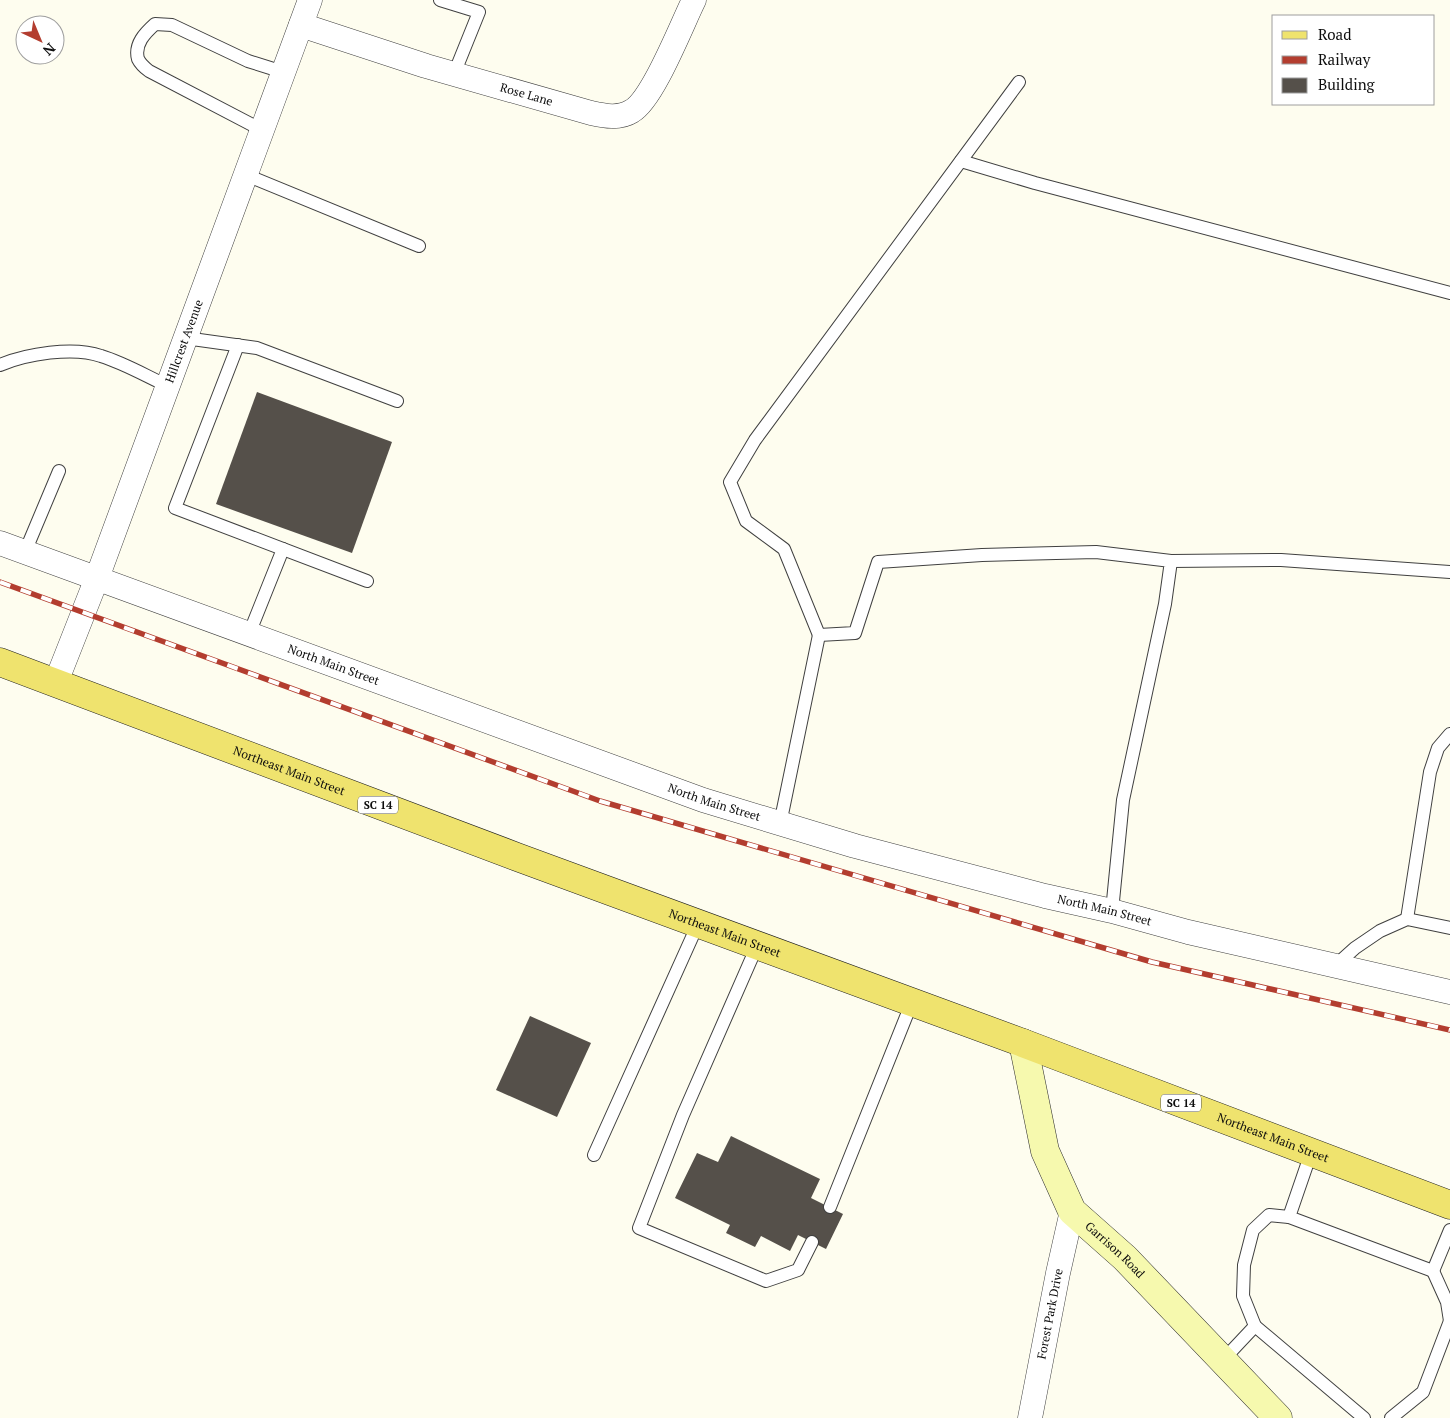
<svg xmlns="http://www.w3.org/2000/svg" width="1450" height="1418" font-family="'PT Serif',serif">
  <rect width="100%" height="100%" fill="#fefdef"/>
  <g fill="#55504a">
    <path d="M 257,392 L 392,442 L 352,553 L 216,504 Z"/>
    <path d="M 530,1016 L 591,1043 L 557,1117 L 496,1090 Z"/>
    <path d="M 731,1136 L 820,1179 L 811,1198 L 843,1214 L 826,1249 L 798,1235 L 790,1251 L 761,1236 L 755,1247 L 726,1233 L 730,1225 L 675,1198 L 697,1153 L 718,1162 Z"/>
  </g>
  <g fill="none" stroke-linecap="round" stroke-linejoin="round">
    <defs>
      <g id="lane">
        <path d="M 440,0 L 479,12 L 454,74"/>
        <path d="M 262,130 L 149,71 C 145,68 140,63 138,59 C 134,44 145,33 155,24 L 172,25 L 248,61 L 283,72"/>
        <path d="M 961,161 L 1035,183 L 1450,293"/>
        <path d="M 246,175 L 419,246"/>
        <path d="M 185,338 L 257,348 L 397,401"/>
        <path d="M 238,345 L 175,508 L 367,581"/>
        <path d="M 0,365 C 26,354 73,346 101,356 C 124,363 146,376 168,386"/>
        <path d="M 25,552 L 59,471"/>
        <path d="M 1171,561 L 1281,560 L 1450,572"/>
        <path d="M 249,634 L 283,549"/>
        <path d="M 819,635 L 784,549 L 746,521 L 730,482 L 755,440 L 1019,82"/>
        <path d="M 780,824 L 819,635 L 855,633 L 878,562 L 982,555 L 1096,552 L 1171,561 L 1165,604 L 1123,800 L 1112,911"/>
        <path d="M 1407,919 L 1430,772 L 1438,748 L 1450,734"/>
        <path d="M 757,946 L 683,1115 L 639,1228 L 766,1281 L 798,1270 L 812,1242"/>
        <path d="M 1335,966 L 1355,948 L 1380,931 L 1407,919 L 1450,928"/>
        <path d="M 1311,1153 L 1289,1217 L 1433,1271 L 1450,1230"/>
        <path d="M 594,1155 L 698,924"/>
        <path d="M 830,1207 L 912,1002"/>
        <path d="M 1433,1271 L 1447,1302 L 1450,1321"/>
        <path d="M 1255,1326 L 1364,1418"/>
        <path d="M 1223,1360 L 1255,1326 L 1243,1296 L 1244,1265 L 1253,1230 L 1269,1215 L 1289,1217"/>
        <path d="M 1391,1418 L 1423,1392 L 1450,1321"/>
      </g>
      <g id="street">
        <path id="s1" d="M 301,25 L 426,66 L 591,113 C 605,116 619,119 632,111 C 653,99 682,24 694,0"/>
        <path id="s2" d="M 0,543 L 703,800 L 855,846 L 1045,896 L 1112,911 L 1188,932 L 1450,992"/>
        <path id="s3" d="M 56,682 L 97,578 L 310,0"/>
        <path id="s4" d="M 1030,1418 L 1058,1273 L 1072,1211"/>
      </g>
      <g id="secondary">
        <path id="s5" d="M 1023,1043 L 1045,1151 L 1072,1211 L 1125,1258 L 1278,1418"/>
      </g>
      <g id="primary">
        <path id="s6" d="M 0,662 L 517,857 L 1023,1043 L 1450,1205"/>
      </g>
    </defs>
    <use href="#lane" stroke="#404040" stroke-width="14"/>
    <use href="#street" stroke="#404040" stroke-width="25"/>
    <use href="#secondary" stroke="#2f2f2f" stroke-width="29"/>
    <use href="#primary" stroke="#1e1e1e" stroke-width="29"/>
    <use href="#lane" stroke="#fff" stroke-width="12"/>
    <use href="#street" stroke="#fff" stroke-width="24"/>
    <use href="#secondary" stroke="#f6f9ae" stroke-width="28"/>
    <use href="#primary" stroke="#efe36e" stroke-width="28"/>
    <defs>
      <path id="rail" d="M 0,582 L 600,801 L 1152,962 L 1450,1030"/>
    </defs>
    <use href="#rail" stroke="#b33d2f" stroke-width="5.5"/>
    <use href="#rail" stroke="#fff" stroke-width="4" stroke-dasharray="11" stroke-linecap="butt"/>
  </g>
  <g text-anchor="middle" stroke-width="5" stroke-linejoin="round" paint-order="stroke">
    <g fill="#fff" stroke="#565656" stroke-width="1">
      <rect x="358" y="796.5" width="40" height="17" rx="4"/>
      <rect x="1161" y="1094.5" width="40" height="17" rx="4"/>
    </g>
    <g font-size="11" font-weight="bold" fill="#0d0d0d">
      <text x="378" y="809">SC 14</text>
      <text x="1181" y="1107">SC 14</text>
    </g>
    <g font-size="12" fill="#0d0d0d" stroke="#fff">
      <text dy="4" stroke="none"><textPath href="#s1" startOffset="236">Rose Lane</textPath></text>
      <text dy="4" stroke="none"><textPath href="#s3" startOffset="364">Hillcrest Avenue</textPath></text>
      <text dy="4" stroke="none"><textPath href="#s2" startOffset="355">North Main Street</textPath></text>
      <text dy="4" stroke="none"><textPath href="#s6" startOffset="309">Northeast Main Street</textPath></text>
      <text dy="4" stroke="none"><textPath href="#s2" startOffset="760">North Main Street</textPath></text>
      <text dy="4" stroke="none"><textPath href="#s2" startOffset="1165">North Main Street</textPath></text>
      <text dy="4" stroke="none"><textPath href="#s6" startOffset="774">Northeast Main Street</textPath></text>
      <text dy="4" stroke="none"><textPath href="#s6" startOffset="1359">Northeast Main Street</textPath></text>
      <text dy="4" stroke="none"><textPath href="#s5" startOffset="234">Garrison Road</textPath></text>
      <text dy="4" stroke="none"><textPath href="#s4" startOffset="106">Forest Park Drive</textPath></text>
    </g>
  </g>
  <rect x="1272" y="15" width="162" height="90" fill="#ffffff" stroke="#9e9e9e"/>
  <rect x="1282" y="31" width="25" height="8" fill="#efe36e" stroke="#9e9e9e"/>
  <text x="1318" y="40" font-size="15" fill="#0d0d0d">Road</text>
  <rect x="1282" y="56" width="25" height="8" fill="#b33d2f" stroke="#9e9e9e"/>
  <text x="1318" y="65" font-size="15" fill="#0d0d0d">Railway</text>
  <rect x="1282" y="78" width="25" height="15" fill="#55504a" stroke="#9e9e9e"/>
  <text x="1318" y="90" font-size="15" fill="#0d0d0d">Building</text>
  <g transform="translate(40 40) rotate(136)"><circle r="24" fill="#ffffff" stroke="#9e9e9e"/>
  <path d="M0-4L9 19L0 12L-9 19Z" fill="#b33d2f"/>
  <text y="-8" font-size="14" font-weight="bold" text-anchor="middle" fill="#0d0d0d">N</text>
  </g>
</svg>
